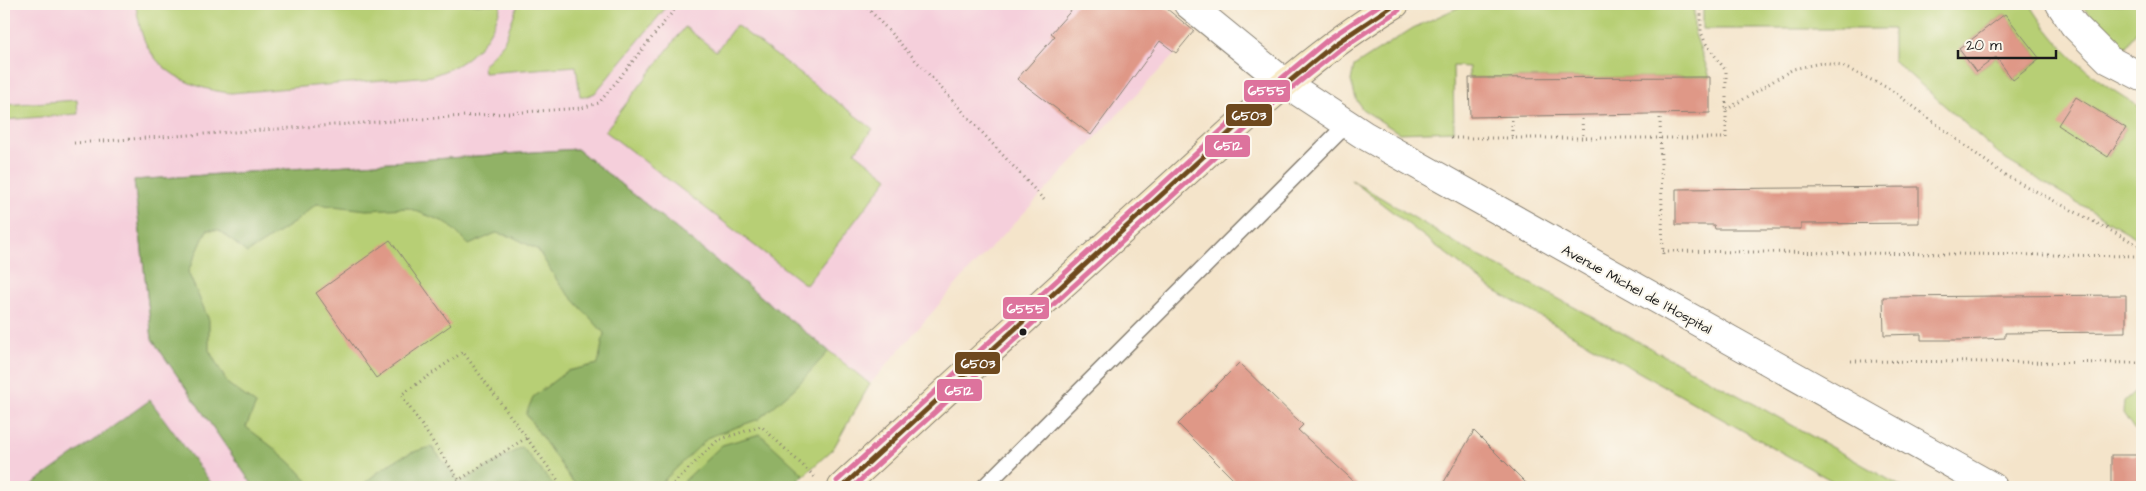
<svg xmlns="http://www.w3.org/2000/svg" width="2146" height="491" font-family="'Architects Daughter',sans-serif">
  <rect width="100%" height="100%" fill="#fbf7ec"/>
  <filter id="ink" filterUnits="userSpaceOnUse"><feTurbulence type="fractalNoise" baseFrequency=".02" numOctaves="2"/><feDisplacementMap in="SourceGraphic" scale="10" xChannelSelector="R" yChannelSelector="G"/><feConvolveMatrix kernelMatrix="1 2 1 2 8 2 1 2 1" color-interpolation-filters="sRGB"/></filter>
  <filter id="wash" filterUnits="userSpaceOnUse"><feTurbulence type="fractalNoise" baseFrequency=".0096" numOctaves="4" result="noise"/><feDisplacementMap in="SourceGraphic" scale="20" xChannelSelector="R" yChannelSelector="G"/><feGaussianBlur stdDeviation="1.12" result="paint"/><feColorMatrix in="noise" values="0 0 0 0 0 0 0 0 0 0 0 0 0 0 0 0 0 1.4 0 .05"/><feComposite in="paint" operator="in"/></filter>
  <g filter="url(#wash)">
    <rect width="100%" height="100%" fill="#f4e4ca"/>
    <path fill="#f5cfdb" d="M 4,4 L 1113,4 L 1176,53 L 962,278 L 870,384 L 577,149 L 152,339 L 254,487 L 4,487 Z"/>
    <g fill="#b7cf75" stroke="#6a7648" fill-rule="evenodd">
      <path d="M 136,4 L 501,4 C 496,27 481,50 460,63 C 452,69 441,72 431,76 L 231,93 C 190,89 150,70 140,27 C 139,19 136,11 136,4 Z"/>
      <path d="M 518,4 L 669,4 L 595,93 L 587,96 L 580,96 L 576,66 L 484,73 L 483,66 L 504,42 Z"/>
      <path d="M 1466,4 L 1694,4 L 1694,31 L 1710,77 L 1469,78 L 1469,67 L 1453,66 L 1454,131 L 1399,133 L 1362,109 L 1356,99 L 1351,81 L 1354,66 L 1413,28 Z"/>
      <path d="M 1703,4 L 2030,4 C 2060,53 2094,80 2142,108 L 2142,241 L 2006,160 L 1893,60 L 1893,29 L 1703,29 ZM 2005,14 L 2040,59 L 2013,80 L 1996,57 L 1976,72 L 1959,49 ZM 2077,98 L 2126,128 L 2108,157 Z"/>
      <path d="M 2080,4 L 2142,4 L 2142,23 L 2125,48 L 2100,27 Z"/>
      <path d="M 736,25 L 873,129 L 855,152 L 888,178 L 806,285 L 605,131 L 685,27 L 716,51 Z"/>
      <path d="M 77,100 L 78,114 L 4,120 L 4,105 Z"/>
      <path d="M 577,149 L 870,384 L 833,449 L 791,487 L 254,487 L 152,339 L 134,180 Z"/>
      <path d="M 1350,179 L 1466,249 L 1758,406 L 1902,487 L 1843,487 L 1493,290 Z"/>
      <path d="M 2142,385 L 2142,432 L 2134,429 L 2123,413 L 2124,401 Z"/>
    </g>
    <g fill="#91b266" stroke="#566741">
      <path d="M 577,149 L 829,351 L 795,388 L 759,419 L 709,437 L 657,487 L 583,487 L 572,481 L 526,414 L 533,397 L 567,371 L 598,364 L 604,333 L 560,285 L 538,250 L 513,237 L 496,233 L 469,245 L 447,223 L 408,208 L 367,210 L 316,204 L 295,222 L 247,253 L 219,230 L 207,230 L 188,272 L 209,320 L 209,350 L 228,384 L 256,404 L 246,427 C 270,445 295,463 312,487 L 254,487 L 152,339 L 134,180 Z"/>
      <path d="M 150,400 L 214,487 L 28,487 Z"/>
      <path d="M 760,434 L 804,475 L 791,487 L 678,487 L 722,445 Z"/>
      <path d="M 432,447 L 460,483 L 522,447 L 555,487 L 360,487 C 383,467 401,453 432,447 Z"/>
    </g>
    <g id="blocks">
      <g fill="#df9887">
        <path d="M 1077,4 L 1161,4 L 1194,31 L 1176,53 L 1160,41 L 1091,135 L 1017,79 L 1055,36 L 1051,33 Z"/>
        <path d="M 2005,14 L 2040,59 L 2013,80 L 1996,57 L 1976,72 L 1959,49 Z"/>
        <path d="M 1710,77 L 1710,113 L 1470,117 L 1469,78 Z"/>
        <path d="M 2076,97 L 2126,128 L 2108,157 L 2058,125 Z"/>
        <path d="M 1919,187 L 1919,223 L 1801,224 L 1801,229 L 1715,229 L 1714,225 L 1676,225 L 1676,189 Z"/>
        <path d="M 390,240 L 451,325 L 376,378 L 316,293 Z"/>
        <path d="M 2126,295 L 2126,332 L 2005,333 L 2005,338 L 1961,340 L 1921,340 L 1921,334 L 1884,335 L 1883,297 Z"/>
        <path d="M 1239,363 L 1303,425 L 1298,430 L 1360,487 L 1241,487 L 1178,424 Z"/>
        <path d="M 1474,431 L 1530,487 L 1441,487 Z"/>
        <rect x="2111" y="455" width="31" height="32"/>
      </g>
    </g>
  </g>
  <g filter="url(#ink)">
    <use href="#blocks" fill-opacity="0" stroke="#888073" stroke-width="1"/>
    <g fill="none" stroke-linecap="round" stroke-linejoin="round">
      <defs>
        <path id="lane" d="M 984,487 L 1347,124"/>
        <g id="street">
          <path d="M 1188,4 L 1285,83 L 1364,135 L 1993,487"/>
          <path d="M 2060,4 L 2074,25 L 2109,60 L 2142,77"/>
        </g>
        <path id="secondary" d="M 842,487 C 951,387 1060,286 1170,187 C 1242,122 1312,53 1395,4"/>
      </defs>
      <use href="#lane" stroke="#888073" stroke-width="18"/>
      <use href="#street" stroke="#888073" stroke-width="30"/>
      <use href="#secondary" stroke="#888073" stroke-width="30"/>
      <g stroke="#888073" stroke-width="3" stroke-dasharray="1 4" stroke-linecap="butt">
        <path d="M 864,4 L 1046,202"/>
        <path d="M 1726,110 L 1793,69 L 1821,63 L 1842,66 L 1890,89 L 2003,174 L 2142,247"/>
        <path d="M 1660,118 L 1663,257"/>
        <path d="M 1582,119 L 1583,138"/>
        <path d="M 1512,120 L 1512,138"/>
        <path d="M 1451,138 L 1726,138 L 1726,71 L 1705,42 L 1701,32 L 1701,4"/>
        <path d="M 74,143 L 581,108 L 599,103 L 679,4"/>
        <path d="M 1663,251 L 2142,256"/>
        <path d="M 1851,361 L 2142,363"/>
        <path d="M 526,438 L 459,480 L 401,395 L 463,352 L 563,487"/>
        <path d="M 670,487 L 718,440 L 761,426 L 815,477"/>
      </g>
      <use href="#lane" stroke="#fff" stroke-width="15"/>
      <use href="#street" stroke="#fff" stroke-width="28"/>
      <use href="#secondary" stroke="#f7e9c3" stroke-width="28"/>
      <defs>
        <path id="bus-1" d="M 842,487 L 1251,113 L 1335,44 L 1395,4"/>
        <path id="bus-2" d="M 853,487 L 1283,95 L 1339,50 L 1399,10"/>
        <path id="bus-3" d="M 837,481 L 1246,108 L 1330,38 L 1381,4"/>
      </defs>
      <use href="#bus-1" stroke="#fbf7ec" stroke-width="9"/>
      <use href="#bus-2" stroke="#fbf7ec" stroke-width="9"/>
      <use href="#bus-3" stroke="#fbf7ec" stroke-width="9"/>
      <use href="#bus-1" stroke="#6e491e" stroke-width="5"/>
      <use href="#bus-2" stroke="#dd739d" stroke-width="5"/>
      <use href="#bus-3" stroke="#dd739d" stroke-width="5"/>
    </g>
  </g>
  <circle fill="#1c1c1c" stroke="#fbf7ec" stroke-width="2" cx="1023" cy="332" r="4.5"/>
  <g text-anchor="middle" stroke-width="4" stroke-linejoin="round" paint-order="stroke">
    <g font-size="14" fill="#1c1c1c" stroke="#fbf7ec">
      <text transform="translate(1637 289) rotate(29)" y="5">Avenue Michel de l'Hospital</text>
    </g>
  </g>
  <g stroke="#fbf7ec" stroke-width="2">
    <rect x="1243" y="79" width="48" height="24" rx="5" fill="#dd739d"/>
    <rect x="1225" y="103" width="48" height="24" rx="5" fill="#6e491e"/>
    <rect x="1204" y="134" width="47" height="24" rx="5" fill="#dd739d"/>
    <rect x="1002" y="296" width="48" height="24" rx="5" fill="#dd739d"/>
    <rect x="954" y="351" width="47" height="24" rx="5" fill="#6e491e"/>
    <rect x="936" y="378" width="47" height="24" rx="5" fill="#dd739d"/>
  </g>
  <g font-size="14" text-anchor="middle" font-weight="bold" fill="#fff">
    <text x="1267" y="95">6555</text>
    <text x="1249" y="120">6503</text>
    <text x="1228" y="150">6512</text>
    <text x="1026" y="313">6555</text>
    <text x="978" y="368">6503</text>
    <text x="959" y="395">6512</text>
  </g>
  <rect width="2146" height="491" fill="none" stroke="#fbf7ec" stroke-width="20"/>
  <path d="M1958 50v8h98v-8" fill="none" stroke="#1c1c1c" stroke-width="2.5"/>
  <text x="1966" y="50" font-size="15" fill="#1c1c1c" stroke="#fbf7ec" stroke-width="4" paint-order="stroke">20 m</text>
</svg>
